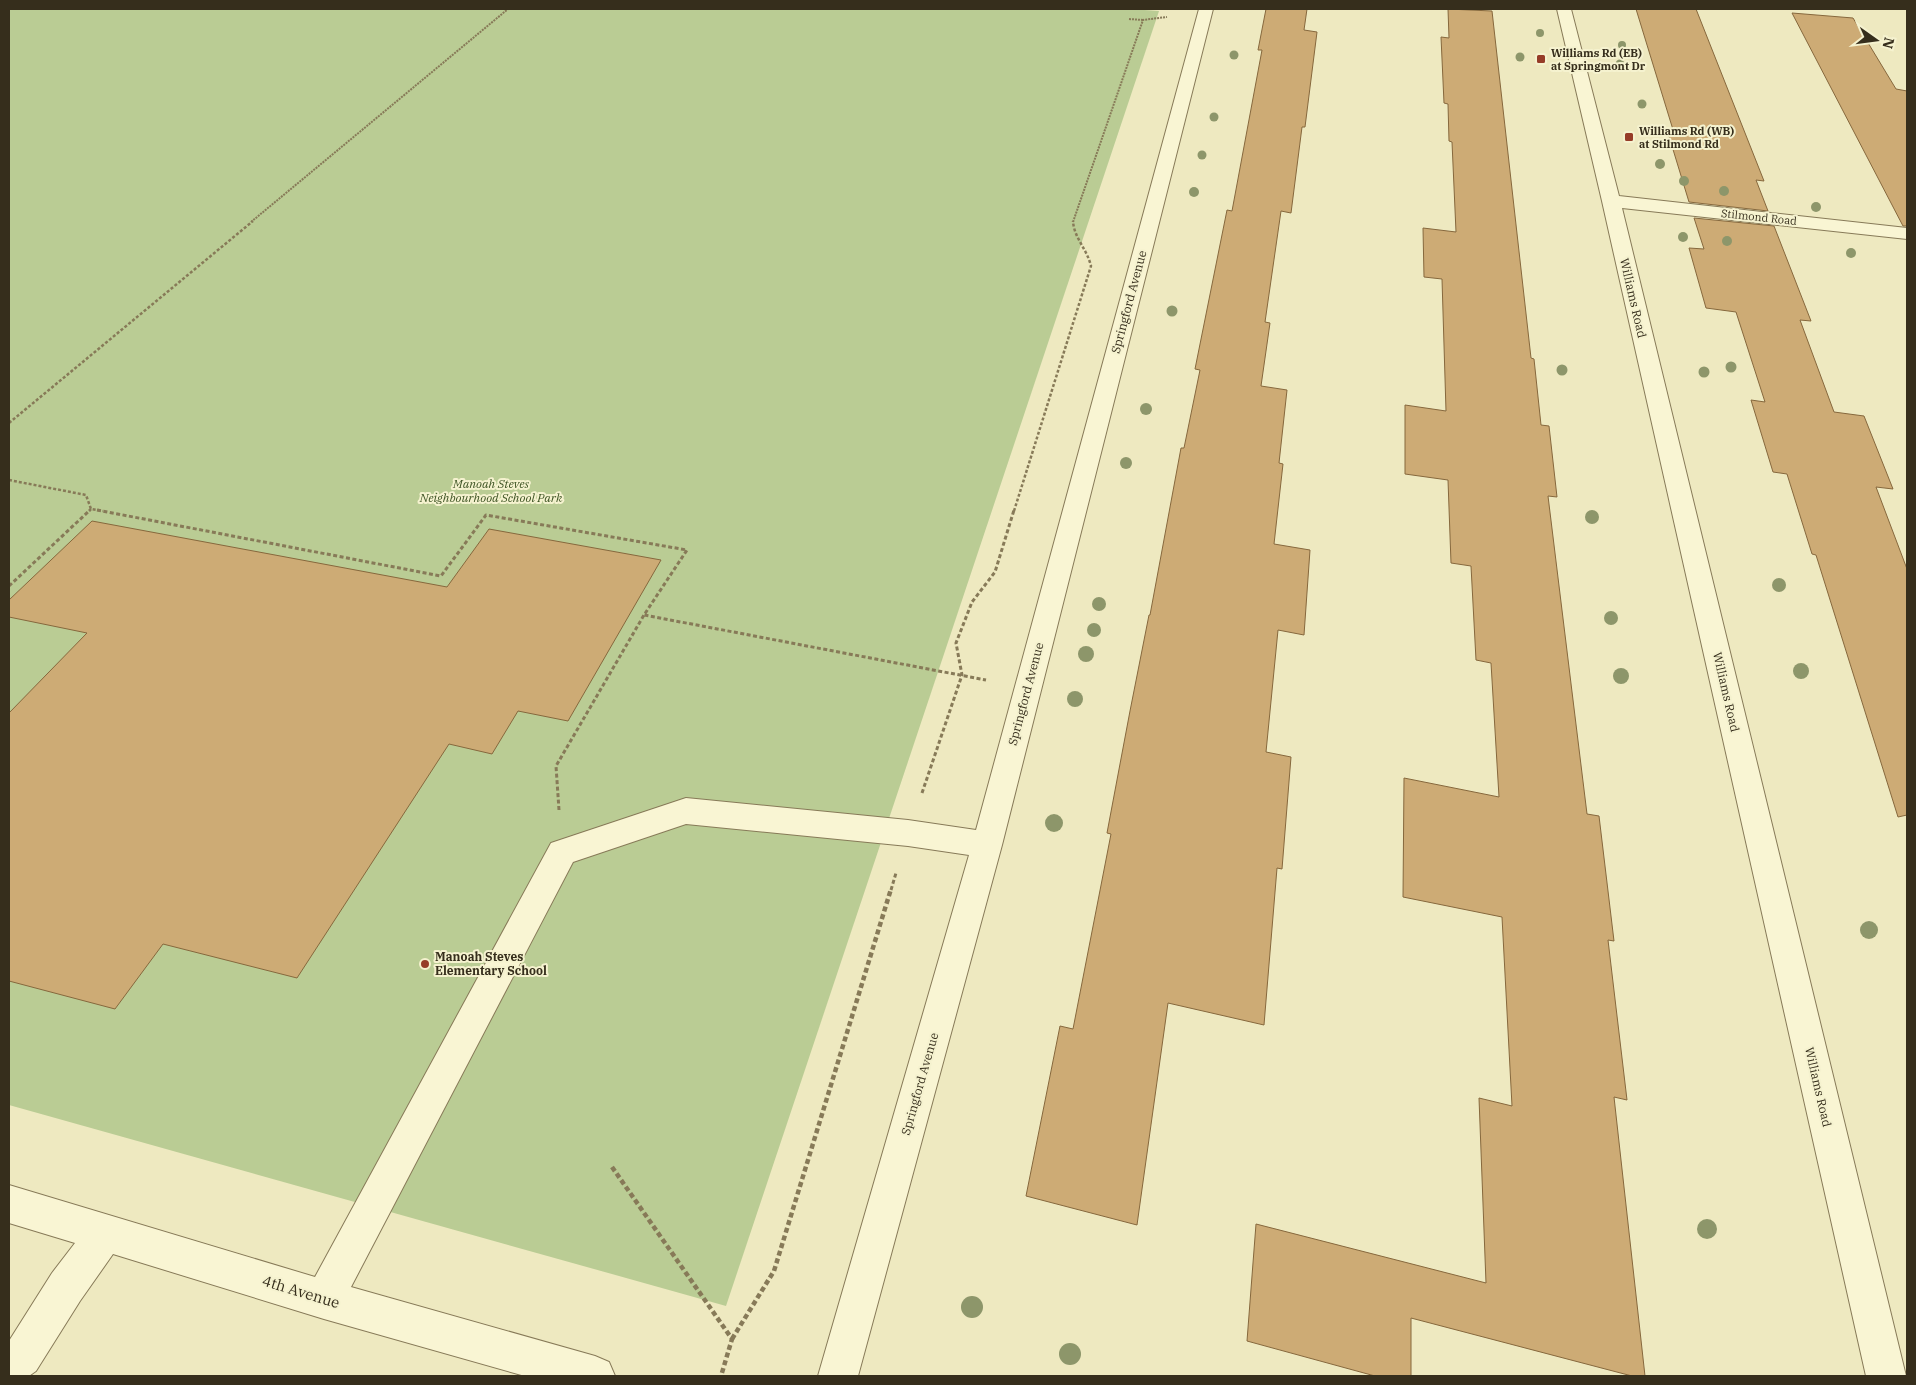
<svg xmlns="http://www.w3.org/2000/svg" width="1916" height="1385" font-family="'IBM Plex Serif',serif">
  <rect width="100%" height="100%" fill="#eee9c0"/>
  <path fill="#bacc94" d="M 9,9 L 1130,9 L 1159,11 L 726,1306 L 9,1105 Z"/>
  <g fill="#cdab75" stroke="#86683d">
    <path d="M 1266,9 L 1307,9 L 1304,30 L 1317,32 L 1305,127 L 1302,127 L 1291,213 L 1281,211 L 1265,322 L 1270,323 L 1261,386 L 1287,390 L 1279,463 L 1283,464 L 1274,544 L 1310,550 L 1304,635 L 1278,630 L 1266,752 L 1291,757 L 1282,869 L 1277,868 L 1264,1025 L 1168,1003 L 1137,1225 L 1026,1196 L 1060,1026 L 1073,1029 L 1111,834 L 1107,833 L 1130,711 L 1149,615 L 1150,615 L 1181,448 L 1184,448 L 1200,370 L 1195,369 L 1227,210 L 1232,211 L 1262,50 L 1258,50 Z"/>
    <path d="M 1448,9 L 1492,11 L 1531,358 L 1534,359 L 1541,425 L 1549,426 L 1557,497 L 1548,496 L 1587,814 L 1599,816 L 1614,941 L 1608,940 L 1627,1100 L 1614,1097 L 1645,1376 L 1632,1376 L 1411,1318 L 1411,1376 L 1375,1376 L 1247,1341 L 1256,1224 L 1486,1283 L 1479,1098 L 1512,1106 L 1502,917 L 1403,897 L 1404,778 L 1499,797 L 1491,663 L 1476,660 L 1471,566 L 1451,563 L 1448,480 L 1405,474 L 1405,405 L 1446,411 L 1442,279 L 1424,277 L 1423,228 L 1456,232 L 1452,142 L 1449,141 L 1448,104 L 1444,103 L 1441,37 L 1449,38 Z"/>
    <path d="M 1636,9 L 1696,9 L 1764,181 L 1756,180 L 1768,211 L 1689,202 L 1668,133 L 1674,133 Z"/>
    <path d="M 1792,13 L 1853,18 L 1896,89 L 1907,91 L 1907,226 L 1903,226 Z"/>
    <path d="M 1694,218 L 1774,226 L 1811,321 L 1800,320 L 1834,412 L 1864,416 L 1893,489 L 1876,487 L 1907,569 L 1907,815 L 1898,817 L 1816,555 L 1812,554 L 1787,474 L 1773,472 L 1751,400 L 1765,402 L 1736,312 L 1706,308 L 1689,248 L 1704,249 Z"/>
    <path d="M 92,521 L 447,587 L 489,529 L 661,560 L 568,721 L 518,711 L 492,754 L 449,744 L 297,978 L 163,944 L 115,1009 L 9,981 L 9,713 L 87,633 L 9,617 L 9,600 Z"/>
  </g>
  <g fill="none" stroke-linecap="round" stroke-linejoin="round">
    <defs>
      <g id="minor">
        <path d="M 1199,9 L 1213,9 L 1002,845 L 858,1376 L 818,1376 L 969,855 L 908,846 L 686,824 L 573,862 L 351,1287 L 595,1356 L 609,1362 L 615,1376 L 525,1376 L 324,1319 L 113,1254 L 80,1301 L 36,1371 L 29,1376 L 9,1376 L 9,1341 L 52,1273 L 75,1243 L 9,1223 L 9,1185 L 315,1277 L 551,843 L 686,798 L 908,820 L 976,830 Z"/>
        <path d="M 1557,9 L 1571,9 L 1619,196 L 1907,228 L 1907,239 L 1622,208 L 1906,1376 L 1866,1376 L 1602,201 Z"/>
      </g>
    </defs>
    <use href="#minor" stroke="#877a58" stroke-width="2"/>
    <g stroke="#877a58" stroke-width="2" stroke-dasharray="2 1" stroke-linecap="butt">
      <path d="M 1129,19 L 1143,20"/>
      <path d="M 251,222 L 508,9"/>
      <path d="M 1073,222 L 1143,20 L 1167,17"/>
    </g>
    <g stroke="#877a58" stroke-width="2.5" stroke-dasharray="3 2" stroke-linecap="butt">
      <path d="M 9,423 L 253,221"/>
      <path d="M 9,480 L 86,495 L 91,509 L 103,511"/>
      <path d="M 89,511 L 91,509"/>
      <path d="M 1014,511 L 1091,266 C 1087,249 1074,238 1073,221"/>
    </g>
    <g stroke="#877a58" stroke-width="3" stroke-dasharray="4 2.5" stroke-linecap="butt">
      <path d="M 97,510 L 441,576 L 486,515 L 687,550 L 644,615 L 986,680"/>
      <path d="M 9,586 L 90,510"/>
      <path d="M 922,793 L 962,675 L 956,643 L 972,602 L 995,572 L 1014,510"/>
      <path d="M 559,810 L 556,766 L 644,615"/>
      <path d="M 891,890 L 896,873"/>
    </g>
    <g stroke="#877a58" stroke-width="4.5" stroke-dasharray="5 3" stroke-linecap="butt">
      <path d="M 612,1167 L 732,1339 L 721,1376"/>
      <path d="M 732,1339 L 774,1271 L 891,889"/>
    </g>
    <use href="#minor" fill="#f9f5d3" fill-rule="evenodd"/>
  </g>
  <g fill="#8d966a">
    <circle cx="1540" cy="33" r="4"/>
    <circle cx="1622" cy="45" r="4"/>
    <circle cx="1234" cy="55" r="4.5"/>
    <circle cx="1520" cy="57" r="4.5"/>
    <circle cx="1620" cy="64" r="4.5"/>
    <circle cx="1642" cy="104" r="4.5"/>
    <circle cx="1214" cy="117" r="4.5"/>
    <circle cx="1202" cy="155" r="4.5"/>
    <circle cx="1660" cy="164" r="5"/>
    <circle cx="1684" cy="181" r="5"/>
    <circle cx="1724" cy="191" r="5"/>
    <circle cx="1194" cy="192" r="5"/>
    <circle cx="1816" cy="207" r="5"/>
    <circle cx="1683" cy="237" r="5"/>
    <circle cx="1727" cy="241" r="5"/>
    <circle cx="1851" cy="253" r="5"/>
    <circle cx="1172" cy="311" r="5.5"/>
    <circle cx="1731" cy="367" r="5.5"/>
    <circle cx="1562" cy="370" r="5.5"/>
    <circle cx="1704" cy="372" r="5.5"/>
    <circle cx="1146" cy="409" r="6"/>
    <circle cx="1126" cy="463" r="6"/>
    <circle cx="1592" cy="517" r="7"/>
    <circle cx="1779" cy="585" r="7"/>
    <circle cx="1099" cy="604" r="7"/>
    <circle cx="1611" cy="618" r="7"/>
    <circle cx="1094" cy="630" r="7"/>
    <circle cx="1086" cy="654" r="8"/>
    <circle cx="1801" cy="671" r="8"/>
    <circle cx="1621" cy="676" r="8"/>
    <circle cx="1075" cy="699" r="8"/>
    <circle cx="1054" cy="823" r="9"/>
    <circle cx="1869" cy="930" r="9"/>
    <circle cx="1707" cy="1229" r="10"/>
    <circle cx="972" cy="1307" r="11"/>
    <circle cx="1070" cy="1354" r="11"/>
  </g>
  <g fill="#963c27" stroke="#f5f2cf" stroke-width="2">
    <rect x="1536" y="54" width="10" height="10" rx="2.5"/>
    <rect x="1624" y="132" width="10" height="10" rx="2.5"/>
    <circle cx="425" cy="964" r="5"/>
  </g>
  <g text-anchor="middle" stroke-width="4" stroke-linejoin="round" paint-order="stroke">
    <g font-size="11" font-weight="bold" fill="#362e1c" stroke="#f5f2cf" text-anchor="start">
      <text x="1551" y="57">Williams Rd (EB)<tspan x="1551" dy="13">at Springmont Dr</tspan></text>
      <text x="1639" y="135">Williams Rd (WB)<tspan x="1639" dy="13">at Stilmond Rd</tspan></text>
    </g>
    <g font-size="11" fill="#362e1c" stroke="#f5f2cf">
      <text transform="translate(1759 217) rotate(6)" y="4">Stilmond Road</text>
    </g>
    <g font-size="12" fill="#362e1c" stroke="#f5f2cf">
      <text transform="translate(1633 298) rotate(77)" y="4">Williams Road</text>
      <text transform="translate(1129 302) rotate(-75)" y="4">Springford Avenue</text>
      <text transform="translate(1726 692) rotate(77)" y="4">Williams Road</text>
      <text transform="translate(1026 694) rotate(-75)" y="4">Springford Avenue</text>
      <text transform="translate(920 1084) rotate(-74)" y="4">Springford Avenue</text>
      <text transform="translate(1818 1087) rotate(77)" y="4">Williams Road</text>
    </g>
    <g font-size="12" font-style="italic" fill="#3d5323" stroke="#f5f2cf">
      <text x="491" y="488">Manoah Steves<tspan x="491" dy="14">Neighbourhood School Park</tspan></text>
    </g>
    <g font-size="12" font-weight="bold" fill="#362e1c" stroke="#f5f2cf" text-anchor="start">
      <text x="435" y="961">Manoah Steves<tspan x="435" dy="14">Elementary School</tspan></text>
    </g>
    <g font-size="15" fill="#362e1c" stroke="#f5f2cf">
      <text transform="translate(301 1292) rotate(17)" y="5">4th Avenue</text>
    </g>
  </g>
  <rect width="1916" height="1385" fill="none" stroke="#362e1c" stroke-width="20"/>
  <g transform="translate(1876 40) rotate(104)" stroke="#f5f2cf" stroke-width="4" paint-order="stroke">
  <path d="M0-4L9 19L0 12L-9 19Z" fill="#362e1c"/>
  <text y="-8" font-size="14" font-weight="bold" text-anchor="middle" fill="#362e1c">N</text>
  </g>
</svg>
